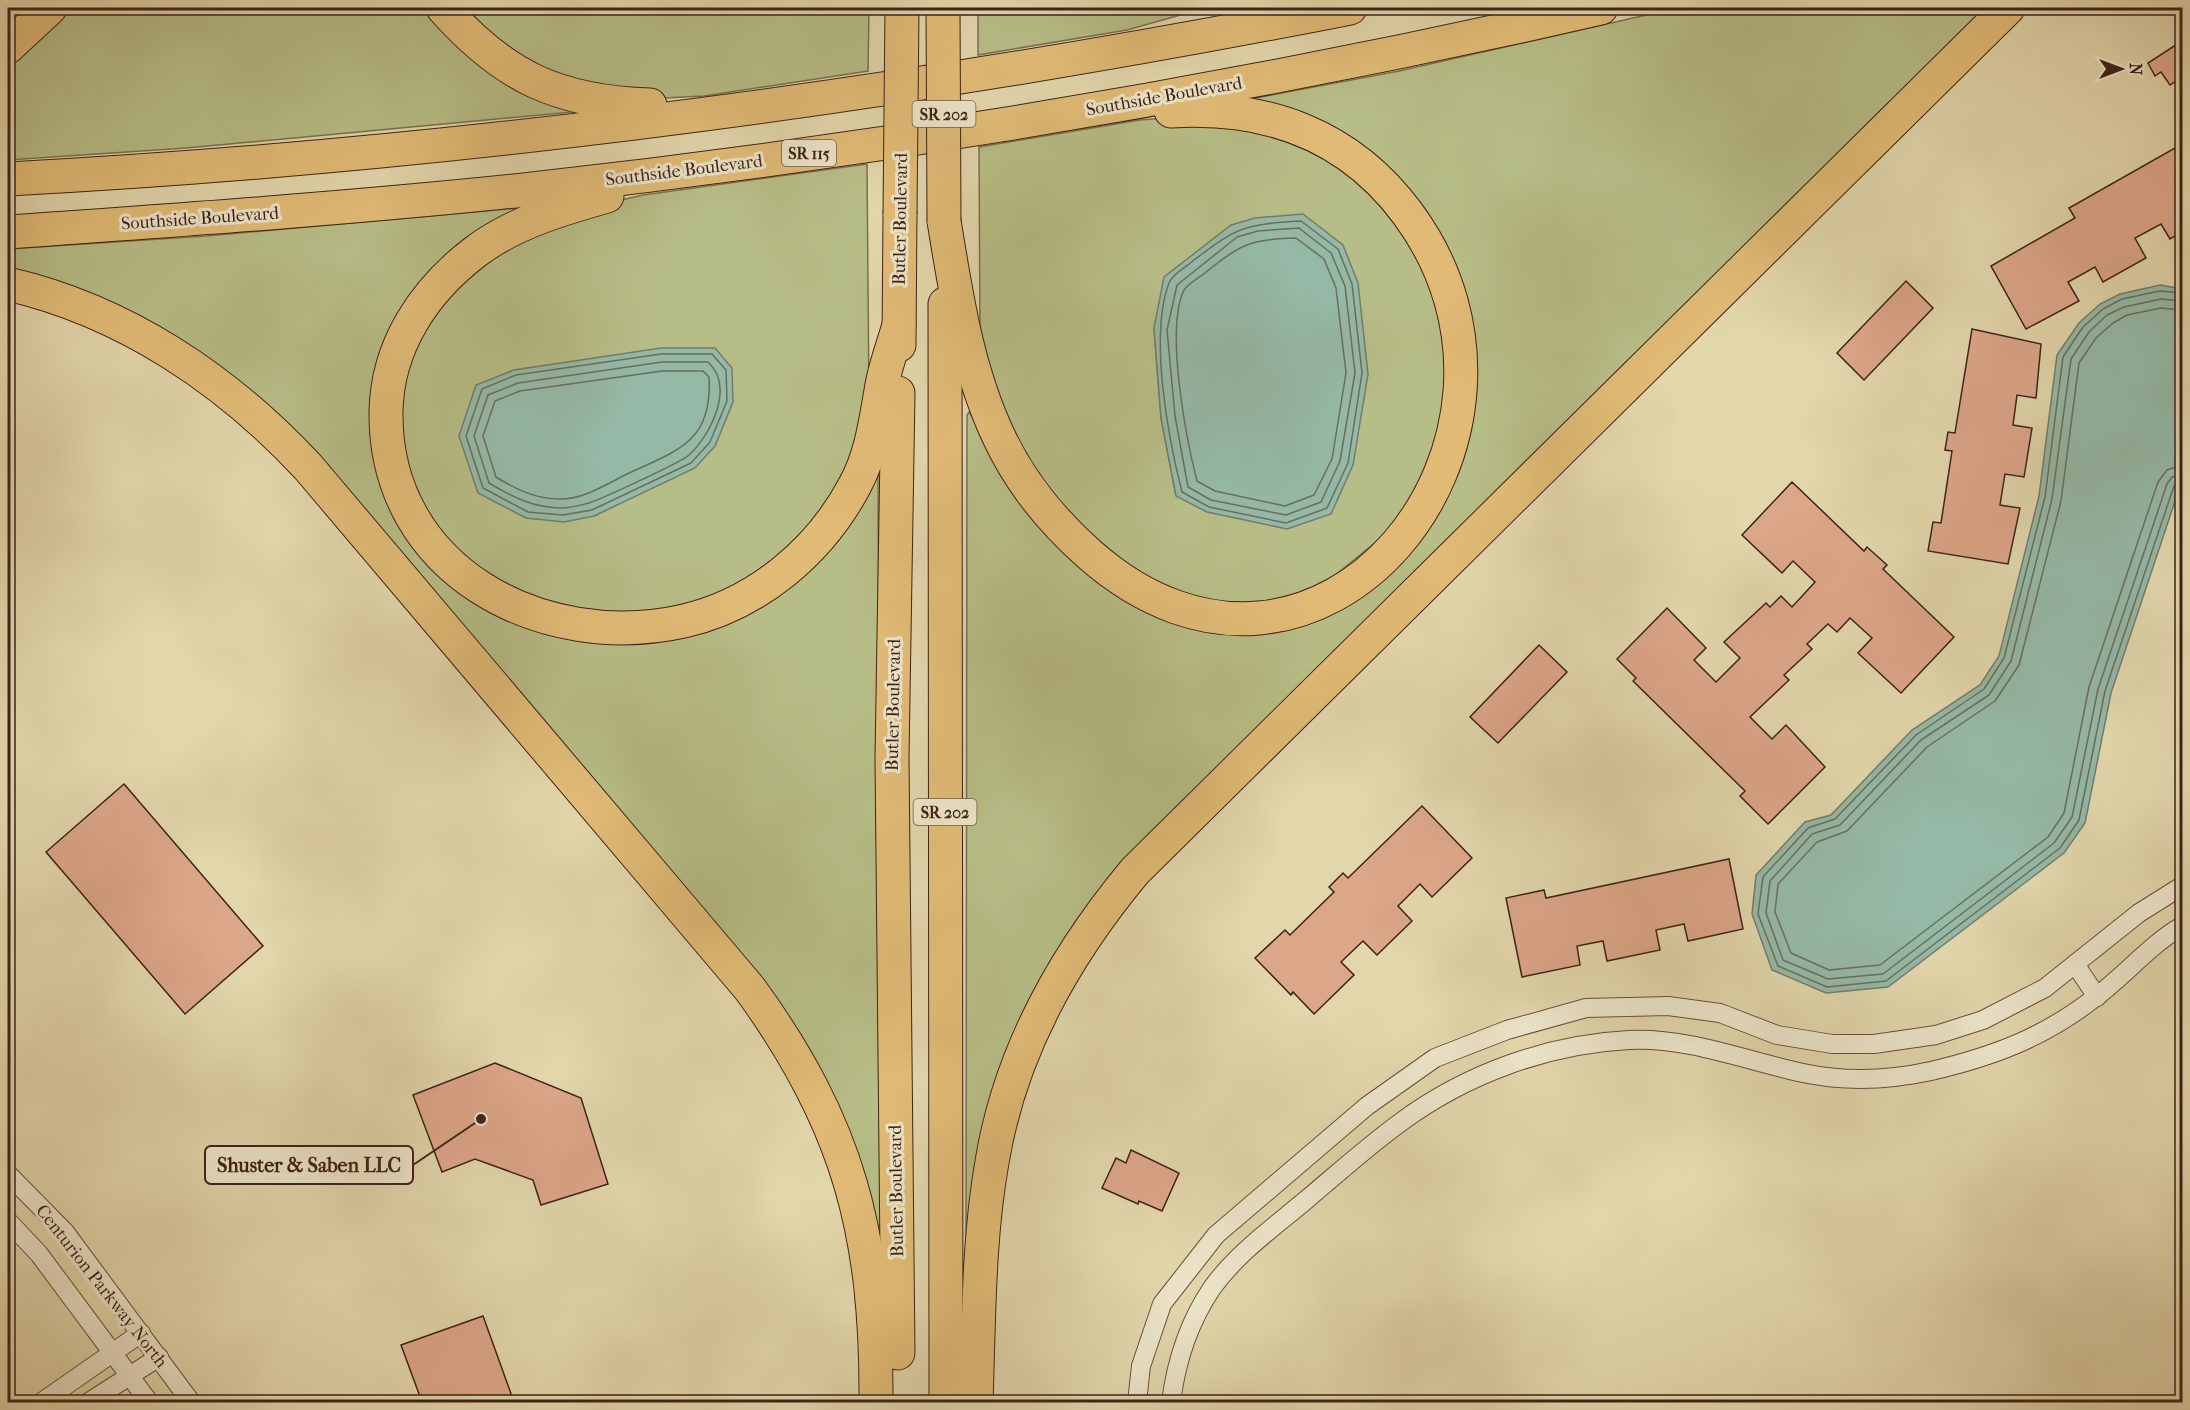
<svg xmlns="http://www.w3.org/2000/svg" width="2190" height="1410" font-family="'IM FELL French Canon',serif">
  <rect width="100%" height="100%" fill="#e2d6ab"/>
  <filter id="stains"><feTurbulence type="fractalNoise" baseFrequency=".00333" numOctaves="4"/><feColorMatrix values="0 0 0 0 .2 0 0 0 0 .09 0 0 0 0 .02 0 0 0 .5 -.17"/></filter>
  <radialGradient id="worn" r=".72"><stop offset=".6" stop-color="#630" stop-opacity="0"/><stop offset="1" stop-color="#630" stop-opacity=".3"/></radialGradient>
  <g fill="#b7bd86" stroke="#7a704e" stroke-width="1.5" fill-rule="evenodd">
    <path d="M 60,8 L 430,8 L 583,111 L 186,148 L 8,160 L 8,56 Z"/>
    <path d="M 451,8 L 869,8 L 868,71 L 704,96 L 664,98 L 554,80 Z"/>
    <path d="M 978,8 L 1205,8 L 1127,30 L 978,55 Z"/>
    <path d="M 1677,8 L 1992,8 L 1064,954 L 966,1251 L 967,415 L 969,412 L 1011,472 L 1118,582 L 1297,616 L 1449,473 L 1441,250 L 1250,99 L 1399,71 Z"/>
    <path d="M 1179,117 L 1256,123 L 1367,178 L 1433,271 L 1452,402 L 1404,519 L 1312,594 L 1223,607 L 1149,582 L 1050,500 L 996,402 L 980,335 L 979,147 L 1140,120 ZM 1154,328 L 1176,496 L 1161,418 Z"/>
    <path d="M 867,164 L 869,404 L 848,478 L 805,536 L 723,596 L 618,618 L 504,590 L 424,519 L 394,425 L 418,326 L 484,257 L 604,204 L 643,195 ZM 558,364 L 638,494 L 594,516 L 514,370 Z"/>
    <path d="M 530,207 L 411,304 L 387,478 L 518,624 L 548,634 L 586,640 L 689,634 L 878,467 L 881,1227 L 875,1225 L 829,1101 L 284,430 L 8,278 L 8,249 L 206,236 Z"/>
  </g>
  <g fill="#95b9a7" stroke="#727d6d" stroke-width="1.5">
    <path d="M 1303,214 L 1343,245 L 1358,283 L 1368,374 L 1353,465 L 1331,514 L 1287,529 L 1207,512 L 1176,496 L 1161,418 L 1154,328 L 1164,277 L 1231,225 L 1255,218 Z"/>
    <path d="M 2160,285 L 2182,289 L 2182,480 L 2111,693 L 2085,823 L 2064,853 L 1888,987 L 1826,993 L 1772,970 L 1752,914 L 1756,875 L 1805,822 L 1831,815 L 1912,730 L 1980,685 L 1999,656 L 2039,496 L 2057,355 L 2079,323 L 2100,304 L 2120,294 Z"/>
    <path d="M 661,348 L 715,348 L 732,368 L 733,402 L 715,446 L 695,468 L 594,516 L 564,522 L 526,518 L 478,493 L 459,436 L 476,385 L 514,370 Z"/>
  </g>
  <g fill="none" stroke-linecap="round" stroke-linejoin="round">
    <g stroke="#696e5f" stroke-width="1.5">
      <path d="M 1301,221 L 1338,249 L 1352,284 L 1362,373 L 1348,463 L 1327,508 L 1286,523 L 1209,507 L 1182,492 C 1168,437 1149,336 1169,283 C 1172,275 1183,269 1189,264 C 1235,228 1243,224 1301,221 Z"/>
      <path d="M 1299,228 L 1331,253 L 1345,286 L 1355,373 L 1340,461 L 1321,502 L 1286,515 L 1211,500 L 1188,487 L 1175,416 L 1167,330 L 1177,285 L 1237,237 L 1258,231 Z"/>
      <path d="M 1296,238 L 1324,259 L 1336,288 L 1346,373 L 1332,459 L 1314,495 L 1285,506 L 1215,491 L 1197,481 C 1186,438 1165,329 1184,290 C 1188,284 1199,277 1205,273 C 1240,244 1251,239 1296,238 Z"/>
      <path d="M 2182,293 L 2160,291 L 2122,299 L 2103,309 L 2083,327 L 2063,357 L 2045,497 L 2004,658 L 1984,689 L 1916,735 L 1835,819 L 1808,828 L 1763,877 L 1758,914 L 1778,966 L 1827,987 L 1886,981 L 2060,848 L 2079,820 L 2105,691 L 2174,486 L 2182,482"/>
      <path d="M 2182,301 L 2161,299 L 2124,307 L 2107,315 L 2089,332 L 2071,359 L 2052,499 L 2011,661 L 1989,695 L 1921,740 L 1840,825 L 1812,834 L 1770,881 L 1766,913 L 1783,960 L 1828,979 L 1883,974 L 2054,843 L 2072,817 L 2098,689 L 2167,484 L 2172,477 L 2182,474"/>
      <path d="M 2182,310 L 2161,308 L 2127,315 L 2113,323 L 2096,338 L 2079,363 L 2061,501 L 2019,665 L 1995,701 L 1927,747 L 1847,831 L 1817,842 L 1778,884 L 1775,912 L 1791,953 L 1829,970 L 1880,965 L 2048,837 L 2064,813 L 2089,687 L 2158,482 L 2167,470 L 2182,465"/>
      <path d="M 661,354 L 712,354 L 726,370 L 727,401 L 710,442 L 691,463 L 592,510 L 563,515 L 528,512 L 483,488 L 466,436 L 482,389 L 516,375 Z"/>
      <path d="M 662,362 L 708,362 C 735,386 711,435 689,455 C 682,462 601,499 589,503 C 581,505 570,508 562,508 C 534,508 512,497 489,483 L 474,436 L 488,395 L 518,383 Z"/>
      <path d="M 662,371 L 703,371 L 709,377 C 713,444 675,451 625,475 C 605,485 584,499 560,499 C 536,499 517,490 496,477 L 483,436 L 495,401 L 520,391 Z"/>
    </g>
  </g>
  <g fill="#dca689" stroke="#3d2217" stroke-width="1.5">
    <path d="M 2182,41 L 2182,77 L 2170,85 L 2161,72 L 2155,76 L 2148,63 Z"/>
    <path d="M 2182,144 L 2182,232 L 2170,239 L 2161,224 L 2135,238 L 2146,258 L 2103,282 L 2095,267 L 2068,282 L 2079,301 L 2026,329 L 1991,266 L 2075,218 L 2069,208 Z"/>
    <path d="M 1906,281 L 1933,308 L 1864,380 L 1837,353 Z"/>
    <path d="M 1972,329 L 2041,344 L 2036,398 L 2017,395 L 2013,425 L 2032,428 L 2024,477 L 2005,474 L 2000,505 L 2020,508 L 2008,564 L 1928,551 L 1933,522 L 1941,523 L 1952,451 L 1945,450 L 1948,432 L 1955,433 Z"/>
    <path d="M 1792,482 L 1864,551 L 1867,547 L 1887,565 L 1883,569 L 1954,637 L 1901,693 L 1858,653 L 1872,638 L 1850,618 L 1837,632 L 1828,624 L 1807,644 L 1812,649 L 1784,675 L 1789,680 L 1750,717 L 1772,739 L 1786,725 L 1825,767 L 1768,824 L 1740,796 L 1745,791 L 1633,681 L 1636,678 L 1617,659 L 1667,608 L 1706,648 L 1694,660 L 1716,682 L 1740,658 L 1724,642 L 1766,603 L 1770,607 L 1781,596 L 1792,607 L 1815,582 L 1793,561 L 1782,573 L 1742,535 Z"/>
    <path d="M 1539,645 L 1567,672 L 1498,743 L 1470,717 Z"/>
    <path d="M 124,784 L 263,946 L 185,1014 L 46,852 Z"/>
    <path d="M 1422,806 L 1472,858 L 1432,897 L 1420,884 L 1398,906 L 1412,921 L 1377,955 L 1363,941 L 1341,962 L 1354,975 L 1314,1014 L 1293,992 L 1291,995 L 1255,958 L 1285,930 L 1290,935 L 1334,892 L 1329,887 L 1343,873 L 1348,878 Z"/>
    <path d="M 1729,859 L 1743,929 L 1688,941 L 1684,924 L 1656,930 L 1660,950 L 1607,961 L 1603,941 L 1577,946 L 1580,965 L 1522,977 L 1506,898 L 1544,890 L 1546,898 Z"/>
    <path d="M 495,1063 L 581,1098 L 608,1184 L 541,1205 L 533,1180 L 475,1159 L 442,1172 L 413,1095 Z"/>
    <path d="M 1131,1150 L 1179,1173 L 1162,1211 L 1139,1201 L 1138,1204 L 1102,1188 L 1116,1158 L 1126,1163 Z"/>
    <path d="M 483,1316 L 514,1402 L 422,1402 L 401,1345 Z"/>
  </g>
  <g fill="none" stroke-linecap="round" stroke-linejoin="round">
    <defs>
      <g id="street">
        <path d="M 2075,964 L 2097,997"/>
        <path d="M 8,1174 L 65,1232 L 191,1402"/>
        <path d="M 8,1221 L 39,1254 L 149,1402"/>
        <path d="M 42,1402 L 141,1333"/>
        <path d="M 89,1402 L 159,1357"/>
        <path d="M 1137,1402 L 1141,1366 L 1162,1304 L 1216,1235 L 1367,1106 L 1435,1058 L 1507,1030 L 1586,1008 L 1668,1006 L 1720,1013 L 1777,1035 L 1832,1044 L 1874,1044 L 1936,1035 L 1983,1020 L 2045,988 L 2139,913 L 2182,886"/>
        <path d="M 1171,1402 C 1176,1363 1189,1322 1212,1288 C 1237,1253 1274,1227 1306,1200 C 1337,1174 1368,1146 1401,1122 C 1466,1074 1548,1044 1629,1040 C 1688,1037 1747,1061 1803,1073 C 1845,1082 1890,1080 1931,1071 C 1995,1056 2045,1037 2097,996 C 2126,974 2151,944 2182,926"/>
      </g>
      <g id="highway">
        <path d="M 443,8 C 504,77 558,102 650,105"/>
        <path d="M 8,47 L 50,8"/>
        <path d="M 8,179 C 458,155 907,95 1350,8"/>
        <path d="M 607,196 C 561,209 513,223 475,252 C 424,291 387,346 386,412 C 384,571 543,653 684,621 C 758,604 820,551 855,485 C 873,452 876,416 883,380 C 887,361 894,343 899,325"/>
        <path d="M 944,221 C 956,294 967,370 999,437 C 1020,482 1053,522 1089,554 C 1319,757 1573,438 1408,214 C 1350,135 1267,105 1171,111"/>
        <path d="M 8,232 C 180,220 352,208 524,190 C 886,150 1246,89 1601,8"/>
        <path d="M 8,284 C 125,311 227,380 308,467 L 750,989 C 849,1125 877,1235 876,1402"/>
        <path d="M 945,304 L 946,1402"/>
        <path d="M 899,345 L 900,214"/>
        <path d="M 898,1353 L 892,758 L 898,393"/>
        <path d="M 976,1402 C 979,1322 978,1241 992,1162 C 1010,1052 1065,955 1135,871 L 2008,8"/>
      </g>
    </defs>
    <use href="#street" stroke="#664f3c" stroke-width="20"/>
    <use href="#highway" stroke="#3d2217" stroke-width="35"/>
    <use href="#street" stroke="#ece4c8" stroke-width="18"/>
    <use href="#highway" stroke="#e1bb76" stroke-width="33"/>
    <defs>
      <g id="highway-bridge">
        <path d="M 943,8 L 944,221"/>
        <path d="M 900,214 L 902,8"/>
      </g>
    </defs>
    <use href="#highway-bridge" stroke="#3d2217" stroke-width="35" stroke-linecap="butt"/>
    <use href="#highway-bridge" stroke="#e1bb76" stroke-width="33"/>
  </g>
  <g text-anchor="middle" stroke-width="6" stroke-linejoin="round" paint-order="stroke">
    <g fill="#ece4c8" stroke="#725c4c" stroke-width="1.5">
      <rect x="912.5" y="101" width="63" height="26" rx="4.5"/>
      <rect x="782" y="140" width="54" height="26" rx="4.5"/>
      <rect x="913.5" y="799" width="63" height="26" rx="4.5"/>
    </g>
    <g font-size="16" font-weight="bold" fill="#3d2217">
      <text x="944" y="120">SR 202</text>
      <text x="809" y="159">SR 115</text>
      <text x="945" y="818">SR 202</text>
    </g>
    <g font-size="18" fill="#3d2217" stroke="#ece4c8">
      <text transform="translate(1164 96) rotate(-10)" y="6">Southside Boulevard</text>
      <text transform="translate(684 170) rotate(-7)" y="6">Southside Boulevard</text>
      <text transform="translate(200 218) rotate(-4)" y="6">Southside Boulevard</text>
      <text transform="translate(900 219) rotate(-89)" y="6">Butler Boulevard</text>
      <text transform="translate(893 705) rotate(-89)" y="6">Butler Boulevard</text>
      <text transform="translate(896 1191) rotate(-91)" y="6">Butler Boulevard</text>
      <text transform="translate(102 1286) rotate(52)" y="6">Centurion Parkway North</text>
    </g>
  </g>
  <path fill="none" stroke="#3d2217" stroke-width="2" d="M481 1119L413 1165"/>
  <circle fill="#3d2217" stroke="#ece4c8" stroke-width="2" cx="481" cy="1119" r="6"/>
  <rect fill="#ece4c8" stroke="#3d2217" stroke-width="2" x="205" y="1146" width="208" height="38" rx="6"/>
  <g font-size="20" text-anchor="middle" font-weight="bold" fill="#3d2217">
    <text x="309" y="1172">Shuster &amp; Saben LLC</text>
  </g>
  <rect width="2190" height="1410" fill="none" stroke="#e2d6ab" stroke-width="30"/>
  <rect x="9" y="9" width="2172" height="1392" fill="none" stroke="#3d2217" stroke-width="3"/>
  <rect x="15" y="15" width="2160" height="1380" fill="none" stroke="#3d2217" stroke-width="1.5"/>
  <g transform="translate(2121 69) rotate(90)" stroke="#ece4c8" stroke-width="4.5" paint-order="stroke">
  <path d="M0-4.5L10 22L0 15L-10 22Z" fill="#3d2217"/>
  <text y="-9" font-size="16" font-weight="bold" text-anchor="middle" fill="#3d2217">N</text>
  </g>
  <rect width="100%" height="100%" filter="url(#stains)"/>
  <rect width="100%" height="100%" fill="url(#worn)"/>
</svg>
